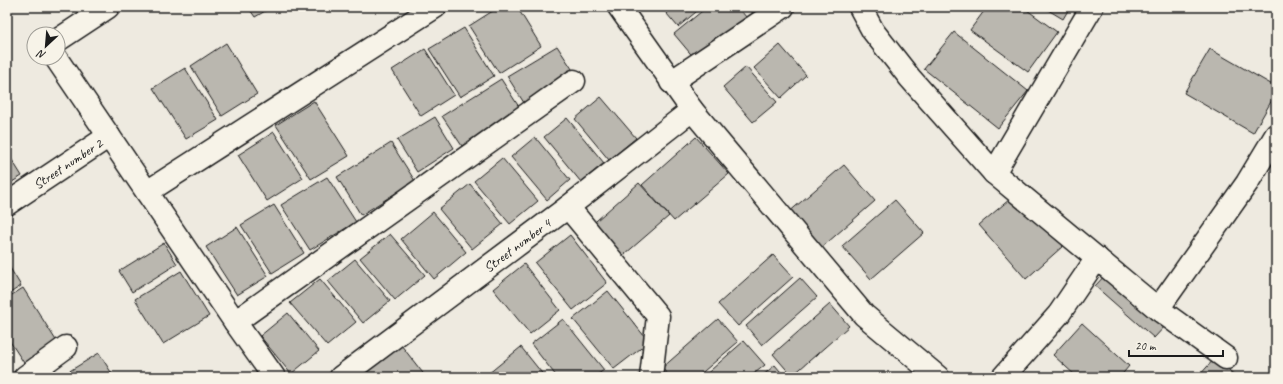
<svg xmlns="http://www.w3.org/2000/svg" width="1283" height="384" font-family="Caveat,sans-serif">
  <rect width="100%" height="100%" fill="#eeeae0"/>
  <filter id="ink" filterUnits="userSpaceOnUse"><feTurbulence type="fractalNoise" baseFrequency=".025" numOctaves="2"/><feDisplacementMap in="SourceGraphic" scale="8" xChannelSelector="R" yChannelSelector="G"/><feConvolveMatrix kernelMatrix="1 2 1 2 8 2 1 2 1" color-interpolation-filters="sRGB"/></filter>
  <g filter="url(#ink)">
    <g fill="#bab7af" stroke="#1c1c1c">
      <path d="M 248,7 L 272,7 L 255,17 Z"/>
      <path d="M 499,7 L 517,7 L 541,46 L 499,73 L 469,26 Z"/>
      <path d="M 661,7 L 702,7 L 678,27 Z"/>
      <path d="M 707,7 L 738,7 L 746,17 L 695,59 L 674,34 Z"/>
      <path d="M 748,7 L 764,7 L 754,15 Z"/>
      <path d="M 987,7 L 1023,7 L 1057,32 L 1028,72 L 970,30 Z"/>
      <path d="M 1043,7 L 1070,7 L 1063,19 Z"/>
      <path d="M 464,28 L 494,76 L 460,97 L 429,49 Z"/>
      <path d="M 954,32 L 1028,91 L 998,128 L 924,69 Z"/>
      <path d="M 226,43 L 257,94 L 222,116 L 191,66 Z"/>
      <path d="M 780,45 L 806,75 L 781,98 L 754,68 Z"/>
      <path d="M 557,46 L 576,75 L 526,106 L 507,76 Z"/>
      <path d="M 425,49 L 454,95 L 421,116 L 392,70 Z"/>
      <path d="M 1210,49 L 1276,87 L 1276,93 L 1253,133 L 1184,93 Z"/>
      <path d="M 746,67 L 777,102 L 753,122 L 723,87 Z"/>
      <path d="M 185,68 L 218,120 L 186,139 L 153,88 Z"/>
      <path d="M 501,79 L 521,110 L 462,146 L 442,116 Z"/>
      <path d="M 601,97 L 636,138 L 609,160 L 575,119 Z"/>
      <path d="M 314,101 L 349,156 L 311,179 L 276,125 Z"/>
      <path d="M 435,117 L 454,148 L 417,172 L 397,140 Z"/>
      <path d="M 567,118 L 604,163 L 581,182 L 544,137 Z"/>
      <path d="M 274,132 L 303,178 L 267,201 L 238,155 Z"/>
      <path d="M 535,137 L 570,180 L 547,200 L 511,157 Z"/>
      <path d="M 696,137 L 729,174 L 674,221 L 642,185 Z"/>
      <path d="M 391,143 L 415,181 L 361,215 L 337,177 Z"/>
      <path d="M 7,152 L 22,176 L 7,185 Z"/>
      <path d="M 502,158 L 538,201 L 510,224 L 474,181 Z"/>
      <path d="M 844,165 L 875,201 L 820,249 L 788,213 Z"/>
      <path d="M 327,177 L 356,222 L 310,250 L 281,205 Z"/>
      <path d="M 639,183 L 669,216 L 617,261 L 588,228 Z"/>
      <path d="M 470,184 L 503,224 L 472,249 L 439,209 Z"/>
      <path d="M 1016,194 L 1063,246 L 1026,279 L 979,225 Z"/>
      <path d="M 895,200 L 924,233 L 871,279 L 842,246 Z"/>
      <path d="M 274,205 L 304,253 L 272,273 L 241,225 Z"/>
      <path d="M 433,212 L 466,252 L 434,279 L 401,239 Z"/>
      <path d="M 237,227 L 268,276 L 237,295 L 206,247 Z"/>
      <path d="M 390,234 L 425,275 L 395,300 L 360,258 Z"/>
      <path d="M 570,235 L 607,283 L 573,310 L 535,263 Z"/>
      <path d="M 164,243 L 177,264 L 132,292 L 119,271 Z"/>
      <path d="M 773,255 L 793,277 L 738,326 L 718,304 Z"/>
      <path d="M 355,259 L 390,301 L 363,323 L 328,281 Z"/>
      <path d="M 7,263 L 21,286 L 7,295 Z"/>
      <path d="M 524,264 L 560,310 L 530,334 L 493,289 Z"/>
      <path d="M 181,271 L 209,316 L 163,344 L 135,299 Z"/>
      <path d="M 1107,273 L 1166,325 L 1154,338 L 1095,286 Z"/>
      <path d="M 800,278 L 817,297 L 762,345 L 746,326 Z"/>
      <path d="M 320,279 L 356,322 L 327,346 L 290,303 Z"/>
      <path d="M 23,288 L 57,342 L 24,363 L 7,337 L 7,298 Z"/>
      <path d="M 608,291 L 649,342 L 614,369 L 573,319 Z"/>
      <path d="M 830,304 L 849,326 L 792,376 L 773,354 Z"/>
      <path d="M 288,313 L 319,351 L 291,374 L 260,336 Z"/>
      <path d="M 563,319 L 604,370 L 594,377 L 557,377 L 531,344 Z"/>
      <path d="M 718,319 L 738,342 L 697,377 L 670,377 L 662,368 Z"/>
      <path d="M 1082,323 L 1129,366 L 1120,377 L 1077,377 L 1053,355 Z"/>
      <path d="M 744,341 L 765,365 L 750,377 L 703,377 Z"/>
      <path d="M 401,345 L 426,377 L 362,377 L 361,376 Z"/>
      <path d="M 521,347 L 545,377 L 491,377 L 488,374 Z"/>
      <path d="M 99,353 L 114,377 L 71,377 L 68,372 Z"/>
      <path d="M 1215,358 L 1237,377 L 1198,377 Z"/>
      <path d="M 775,365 L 785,377 L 761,377 Z"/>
    </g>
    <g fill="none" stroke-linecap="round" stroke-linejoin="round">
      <defs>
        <g id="minor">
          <path d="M 619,7 L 692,110 L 864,315 L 938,377"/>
          <path d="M 860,7 L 873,31 L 910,78 L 994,173 L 1158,309 L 1226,358"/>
          <path d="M 58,40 L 108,7"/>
          <path d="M 56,58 L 235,322 L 274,377"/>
          <path d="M 671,82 L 783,7"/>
          <path d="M 994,173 L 1092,7"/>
          <path d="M 147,192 L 435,7"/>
          <path id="s1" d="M 7,204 L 109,136"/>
          <path d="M 568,207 L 658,316 L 651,377"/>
          <path d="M 1158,309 L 1247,183 L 1276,135"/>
          <path d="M 235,322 L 574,81"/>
          <path d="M 25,377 L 66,347"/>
          <path id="s2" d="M 341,377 L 568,207 L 692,110"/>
          <path d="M 1003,377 L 1059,314 L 1097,258"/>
        </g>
      </defs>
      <use href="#minor" stroke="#1c1c1c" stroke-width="25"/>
      <use href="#minor" stroke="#f7f3e8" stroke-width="22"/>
    </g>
  </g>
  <g text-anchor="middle" stroke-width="3.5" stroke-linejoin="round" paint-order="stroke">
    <g font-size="14" fill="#1c1c1c" stroke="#f7f3e8">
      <text dy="5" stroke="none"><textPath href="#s1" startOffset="73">Street number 2</textPath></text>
      <text dy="5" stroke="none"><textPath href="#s2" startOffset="220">Street number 4</textPath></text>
    </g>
  </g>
  <rect width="1283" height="384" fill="none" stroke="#f7f3e8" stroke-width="24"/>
  <rect x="12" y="12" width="1259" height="360" fill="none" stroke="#1c1c1c" stroke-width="1.5" filter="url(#ink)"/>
  <g transform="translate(46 46) rotate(206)"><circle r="19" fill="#f7f3e8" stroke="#9f9d96"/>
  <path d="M0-3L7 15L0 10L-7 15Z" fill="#1c1c1c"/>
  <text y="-6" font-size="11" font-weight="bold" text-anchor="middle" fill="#1c1c1c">N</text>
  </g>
  <path d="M1129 350v6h94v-6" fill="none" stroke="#1c1c1c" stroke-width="2"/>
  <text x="1135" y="350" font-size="12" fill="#1c1c1c" stroke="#f7f3e8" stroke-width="3" paint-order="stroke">20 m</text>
</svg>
